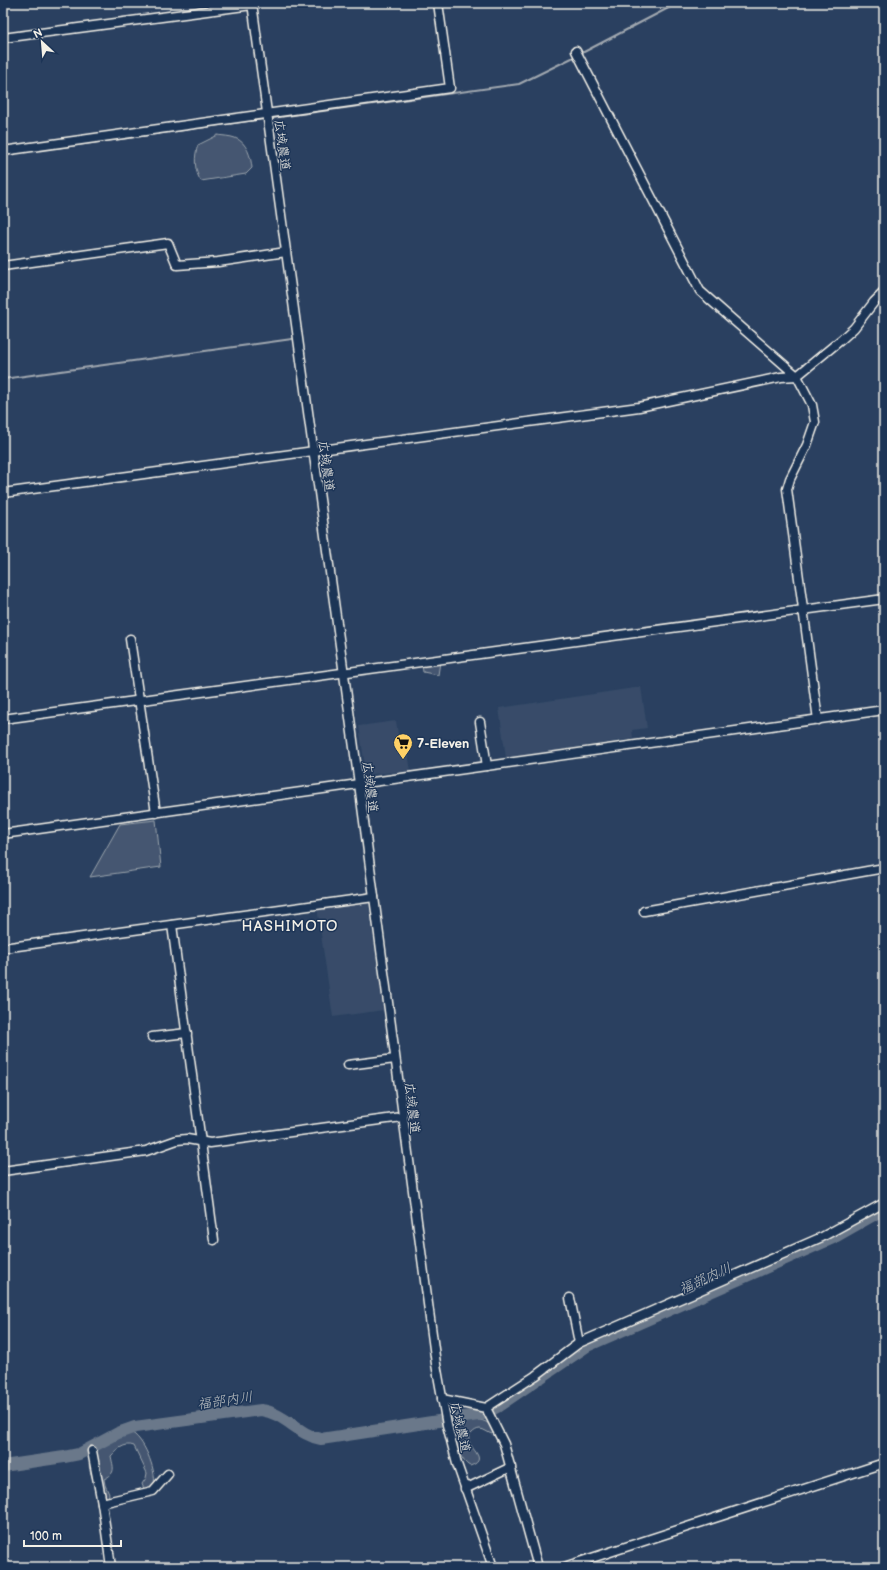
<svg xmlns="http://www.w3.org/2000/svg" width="887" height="1570" font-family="'Balsamiq Sans','Klee One',sans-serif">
  <rect width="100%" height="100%" fill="#2a4060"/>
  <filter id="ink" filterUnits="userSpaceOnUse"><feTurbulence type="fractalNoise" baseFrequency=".025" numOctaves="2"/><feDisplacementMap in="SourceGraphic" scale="8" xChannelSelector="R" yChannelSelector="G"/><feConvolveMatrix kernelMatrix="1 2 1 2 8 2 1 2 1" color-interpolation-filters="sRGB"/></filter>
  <g filter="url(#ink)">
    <g fill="#374c69">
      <path d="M 641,687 L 647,728 L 632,730 L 633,739 L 506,758 L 499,708 Z"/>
      <path d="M 396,721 L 400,747 L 407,747 L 411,771 L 371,774 L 367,772 L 365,767 L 359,726 Z"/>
      <path d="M 368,900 L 384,1010 L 333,1017 L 317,907 Z"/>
    </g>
    <g fill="#445771" stroke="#9ca4ac">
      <path d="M 218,135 C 223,136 230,136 235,138 C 247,142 251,157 252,168 L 246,174 L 201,181 C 194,171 194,156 198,145 Z"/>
      <path d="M 440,662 L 438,675 L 423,672 L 422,664 Z"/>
      <path d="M 156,820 L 161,867 L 90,877 L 120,824 Z"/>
      <path d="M 468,1419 C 478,1419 489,1420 494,1430 L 492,1434 C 488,1433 484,1429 480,1429 C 477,1429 474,1431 472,1433 C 458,1444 494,1458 470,1466 C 459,1461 453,1436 454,1425 L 462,1420 Z"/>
      <path d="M 130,1432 C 143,1436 157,1471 154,1484 L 146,1490 L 144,1489 L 142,1484 L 146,1478 L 147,1473 L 134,1446 C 124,1442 117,1450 111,1456 C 113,1467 117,1473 104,1479 L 105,1485 L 109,1494 L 108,1497 L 105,1497 C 98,1490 86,1471 90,1460 C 93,1451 104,1443 112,1438 C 117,1435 124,1434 130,1432 Z"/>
    </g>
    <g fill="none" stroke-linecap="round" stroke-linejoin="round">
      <g stroke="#a1a8b0" stroke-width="2">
        <path d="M 580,54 L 678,3"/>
        <path d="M 272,118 L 519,84 L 576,56"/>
        <path d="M 56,148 L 263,119"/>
        <path d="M 3,379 L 292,339"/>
      </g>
      <g stroke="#6a788a" stroke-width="12">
        <path d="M 540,1378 L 587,1346 L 833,1238 L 884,1209"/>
        <path d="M 3,1466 L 64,1457 L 79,1454 L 118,1433 L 135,1427 L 261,1410 C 285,1413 298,1435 321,1439 L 484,1414 L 497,1407 L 535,1381"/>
      </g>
      <defs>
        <g id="minor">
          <path d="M 252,3 L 359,784 L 436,1364 L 447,1425 L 457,1464 L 493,1567"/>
          <path d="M 3,38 L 252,5"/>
          <path d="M 576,51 L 700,291 L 797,376 L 812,405 L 815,422 L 807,445 L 790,479 L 787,489 L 818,720"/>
          <path d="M 3,151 L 450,88 L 438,3"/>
          <path d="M 3,266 L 168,243 L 177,265 L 218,262 L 286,252"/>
          <path d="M 3,493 L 639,407 L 781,377 L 797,376 L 842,339 L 854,328 L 874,302 L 884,292"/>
          <path d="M 130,639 L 156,813"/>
          <path d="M 3,719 L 884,599"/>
          <path d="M 480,722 L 487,766"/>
          <path d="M 3,834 L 884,710"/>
          <path d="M 644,911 L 884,868"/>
          <path d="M 172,925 L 214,1240"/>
          <path d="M 3,948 L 374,897"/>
          <path d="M 152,1037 L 187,1033"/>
          <path d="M 348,1065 L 395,1059"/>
          <path d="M 3,1171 L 146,1151 L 177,1140 L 187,1139 L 210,1143 L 402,1117"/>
          <path d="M 570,1298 L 579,1343"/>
          <path d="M 442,1399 L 486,1408 L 535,1376 L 579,1343 L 822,1237 L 884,1203"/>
          <path d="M 486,1408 L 504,1444 L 538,1567"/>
          <path d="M 92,1451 L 102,1503 L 111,1567"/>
          <path d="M 465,1489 L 511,1467"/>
          <path d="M 102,1503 L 153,1491 L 168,1474"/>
          <path d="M 564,1567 L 884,1463"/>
        </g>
      </defs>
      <use href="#minor" stroke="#f4f1e8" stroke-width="11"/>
      <use href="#minor" stroke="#1d3557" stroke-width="8"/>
    </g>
  </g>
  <defs>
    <symbol id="supermarket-pin" viewBox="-11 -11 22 30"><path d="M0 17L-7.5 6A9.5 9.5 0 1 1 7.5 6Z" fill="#ffd166" stroke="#1d3557"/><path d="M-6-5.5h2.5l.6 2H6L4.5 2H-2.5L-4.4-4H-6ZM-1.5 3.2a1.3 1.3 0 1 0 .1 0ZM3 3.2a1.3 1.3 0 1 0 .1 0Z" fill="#111"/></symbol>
  </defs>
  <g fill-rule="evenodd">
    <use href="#supermarket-pin" x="392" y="732" width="22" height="30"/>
  </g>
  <g text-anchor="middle" stroke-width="3" stroke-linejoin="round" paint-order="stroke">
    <g font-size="13" fill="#f4f1e8" stroke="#1d3557">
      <text transform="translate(283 145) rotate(82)" y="5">広域農道</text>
      <text transform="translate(327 466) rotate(82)" y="5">広域農道</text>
      <text transform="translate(371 787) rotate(83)" y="5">広域農道</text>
      <text transform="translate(413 1108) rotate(83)" y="5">広域農道</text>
      <text transform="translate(461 1427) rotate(77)" y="5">広域農道</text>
    </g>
    <g font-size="13" font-weight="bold" fill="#f4f1e8" stroke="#1d3557" text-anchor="start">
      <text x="417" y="748">7-Eleven</text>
    </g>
    <g font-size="14" font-style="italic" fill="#bdc1c2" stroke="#1d3557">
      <text transform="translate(705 1278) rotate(-24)" y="5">福部内川</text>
      <text transform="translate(225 1400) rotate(-8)" y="5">福部内川</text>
    </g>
    <g font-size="15" letter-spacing="1" fill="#f4f1e8" stroke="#1d3557">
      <text x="290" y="931">HASHIMOTO</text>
    </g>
  </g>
  <rect width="887" height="1570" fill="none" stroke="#1d3557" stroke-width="16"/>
  <rect x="8" y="8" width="871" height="1554" fill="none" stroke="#f4f1e8" stroke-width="1.5" filter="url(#ink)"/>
  <g transform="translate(42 42) rotate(334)" stroke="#1d3557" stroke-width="3" paint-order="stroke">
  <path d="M0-3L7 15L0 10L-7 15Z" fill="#f4f1e8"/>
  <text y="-6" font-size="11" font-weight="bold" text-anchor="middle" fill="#f4f1e8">N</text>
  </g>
  <path d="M24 1540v6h97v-6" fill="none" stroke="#f4f1e8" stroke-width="2"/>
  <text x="30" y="1540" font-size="12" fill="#f4f1e8" stroke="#1d3557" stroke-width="3" paint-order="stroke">100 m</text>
</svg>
